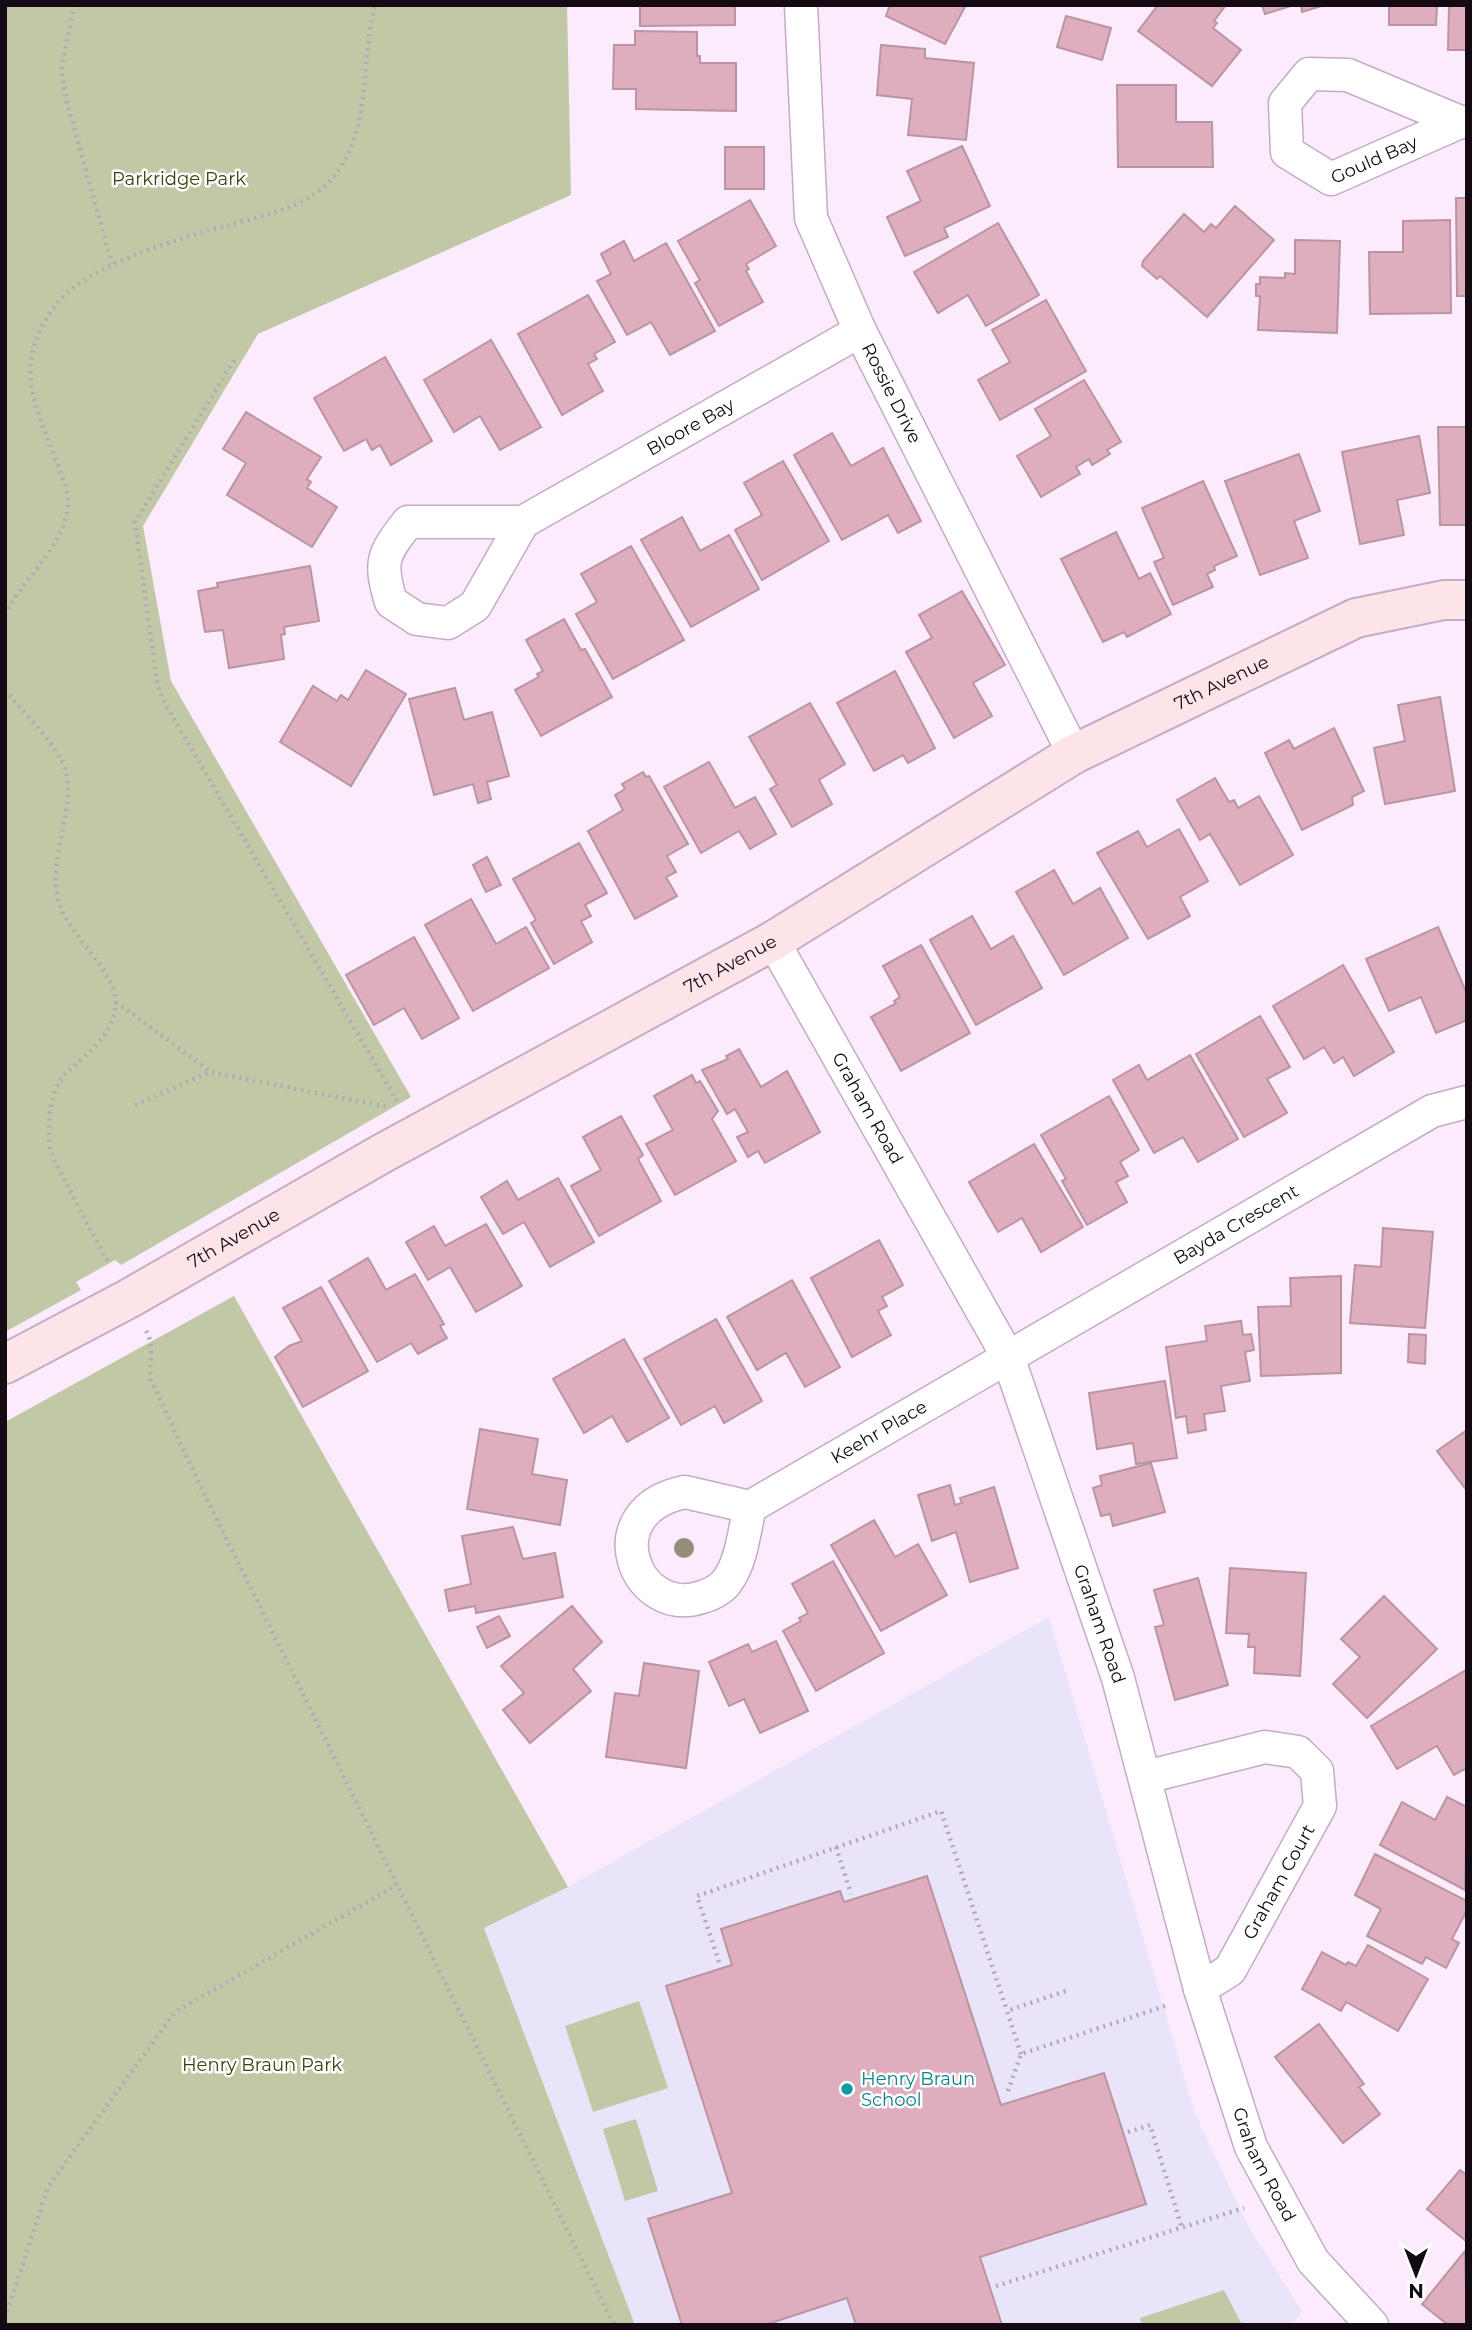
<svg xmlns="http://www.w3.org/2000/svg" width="1472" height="2330" font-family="Montserrat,sans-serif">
  <rect width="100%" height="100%" fill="#fcebfc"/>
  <path fill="#e9e4fa" d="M 1049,1617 L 1195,2114 L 1248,2226 L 1302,2311 L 1292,2325 L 635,2325 L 484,1927 L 568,1887 Z"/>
  <g fill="#c0c8a5">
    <path d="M 5,5 L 567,5 L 571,195 L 258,334 L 143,526 L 171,681 L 411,1097 L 121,1265 L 115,1260 L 76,1282 L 81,1290 L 5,1332 Z"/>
    <path d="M 234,1296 L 568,1887 L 484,1928 L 635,2325 L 5,2325 L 5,1422 Z"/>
    <path d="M 639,2001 L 668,2088 L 593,2112 L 565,2026 Z"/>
    <path d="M 636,2119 L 658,2191 L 625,2201 L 603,2129 Z"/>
    <path d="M 1224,2290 L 1242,2325 L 1142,2325 L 1140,2318 Z"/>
  </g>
  <g fill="#dfaebe" stroke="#ba95a1" stroke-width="2">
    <path d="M 640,5 L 735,5 L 735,25 L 640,26 Z"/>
    <path d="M 890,5 L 966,5 L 945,44 L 886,16 Z"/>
    <path d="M 1158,5 L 1226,5 L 1214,21 L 1217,23 L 1213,28 L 1241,50 L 1212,86 L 1138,31 Z"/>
    <path d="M 1262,5 L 1294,5 L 1265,14 Z"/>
    <path d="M 1301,5 L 1325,5 L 1302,12 Z"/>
    <path d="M 1389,5 L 1437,5 L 1436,25 L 1389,25 Z"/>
    <path d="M 1449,5 L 1467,5 L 1467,50 L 1448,50 Z"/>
    <path d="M 1066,16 L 1111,28 L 1102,60 L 1057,47 Z"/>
    <path d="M 635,31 L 697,32 L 697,56 L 700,56 L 700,63 L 736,63 L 736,111 L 636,109 L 636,89 L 613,89 L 614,45 L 635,45 Z"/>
    <path d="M 881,45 L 925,49 L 925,58 L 974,63 L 966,140 L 908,135 L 912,99 L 877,95 Z"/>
    <path d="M 1117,85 L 1176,85 L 1176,122 L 1212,122 L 1213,167 L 1118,167 Z"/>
    <path d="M 962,146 L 990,206 L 944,228 L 948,237 L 905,256 L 887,217 L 921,201 L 907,171 Z"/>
    <rect x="725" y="147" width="39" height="42"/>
    <path d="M 1456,198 L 1467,198 L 1467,296 L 1457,296 Z"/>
    <path d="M 750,200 L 776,246 L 746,264 L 749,269 L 746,271 L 763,302 L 719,326 L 695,283 L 700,280 L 678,241 Z"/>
    <path d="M 1235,206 L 1274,240 L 1207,317 L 1160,276 L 1157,279 L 1142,266 L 1143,261 L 1184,214 L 1204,232 L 1211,224 L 1216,228 Z"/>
    <path d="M 1450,220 L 1451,313 L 1370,314 L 1369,252 L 1403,252 L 1403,221 Z"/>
    <path d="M 998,223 L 1039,295 L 986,326 L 968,295 L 938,313 L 914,272 Z"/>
    <path d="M 1295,240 L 1340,241 L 1337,333 L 1258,330 L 1260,296 L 1256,296 L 1256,284 L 1260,284 L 1260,277 L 1285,278 L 1285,273 L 1295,274 Z"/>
    <path d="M 624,241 L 634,261 L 666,243 L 715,331 L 670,355 L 651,322 L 627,335 L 597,281 L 611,274 L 601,254 Z"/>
    <path d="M 588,295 L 615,342 L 594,354 L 597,359 L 588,364 L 603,391 L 562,415 L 518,334 Z"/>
    <path d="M 1046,300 L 1086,371 L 1000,420 L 978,380 L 1010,362 L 992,330 Z"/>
    <path d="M 491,340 L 541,427 L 500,450 L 480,416 L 454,432 L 424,380 Z"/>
    <path d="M 385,357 L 432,441 L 391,465 L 380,445 L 372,450 L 366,439 L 344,451 L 314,398 Z"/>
    <path d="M 1084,380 L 1121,442 L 1107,450 L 1110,454 L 1092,465 L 1089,459 L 1076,467 L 1080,474 L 1041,497 L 1017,456 L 1051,436 L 1035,409 Z"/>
    <path d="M 246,412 L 321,457 L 307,479 L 311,482 L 307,488 L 337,507 L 312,547 L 227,495 L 246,463 L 223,449 Z"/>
    <path d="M 1438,427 L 1467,427 L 1467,525 L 1440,525 Z"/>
    <path d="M 832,433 L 851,466 L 883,448 L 921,521 L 898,533 L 888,515 L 842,540 L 794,455 Z"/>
    <path d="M 1419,436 L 1430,493 L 1397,500 L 1404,535 L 1360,544 L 1342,452 Z"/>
    <path d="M 1299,454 L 1320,511 L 1294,521 L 1308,558 L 1260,575 L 1225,481 Z"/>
    <path d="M 783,461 L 829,541 L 762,580 L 735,530 L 762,515 L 744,483 Z"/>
    <path d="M 1203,481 L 1237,556 L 1214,566 L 1215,570 L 1207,574 L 1213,587 L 1173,605 L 1154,562 L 1164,558 L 1142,508 Z"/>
    <path d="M 682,517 L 700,551 L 729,535 L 759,589 L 691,627 L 641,540 Z"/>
    <path d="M 1116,532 L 1139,579 L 1150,573 L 1171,614 L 1127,637 L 1124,632 L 1103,642 L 1061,559 Z"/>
    <path d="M 631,546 L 684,640 L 613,679 L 576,614 L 597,602 L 581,574 Z"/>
    <path d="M 310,566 L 319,621 L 284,627 L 285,634 L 281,635 L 284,659 L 229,668 L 223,630 L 205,632 L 198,591 L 218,587 L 217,583 Z"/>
    <path d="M 962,591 L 1005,665 L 973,683 L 992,716 L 954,738 L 906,652 L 932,638 L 919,615 Z"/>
    <path d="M 564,619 L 581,650 L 585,649 L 612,697 L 541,736 L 515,690 L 539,677 L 537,674 L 543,671 L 526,640 Z"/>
    <path d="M 366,670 L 406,694 L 351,786 L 280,742 L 313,686 L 337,701 L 341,695 L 348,700 Z"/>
    <path d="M 895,671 L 935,748 L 908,763 L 903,755 L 874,771 L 837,703 Z"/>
    <path d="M 455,688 L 464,720 L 492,712 L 509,776 L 487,782 L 491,799 L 478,803 L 473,784 L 434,795 L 409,699 Z"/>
    <path d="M 1440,697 L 1455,791 L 1385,804 L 1374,748 L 1405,741 L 1398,705 Z"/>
    <path d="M 810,703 L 845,764 L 819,780 L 832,804 L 792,827 L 770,789 L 777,785 L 749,737 Z"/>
    <path d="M 1334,728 L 1364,791 L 1352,797 L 1353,805 L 1302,830 L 1265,753 L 1289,740 L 1294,749 Z"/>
    <path d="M 709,762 L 735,808 L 755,797 L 776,834 L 750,849 L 739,831 L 701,853 L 664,787 Z"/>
    <path d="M 643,772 L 646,777 L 649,776 L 688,844 L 667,856 L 676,872 L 666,877 L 677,896 L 635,919 L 588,831 L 623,810 L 615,795 L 625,789 L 622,784 Z"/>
    <path d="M 1215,778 L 1229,802 L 1234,800 L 1238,808 L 1259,796 L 1293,855 L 1240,885 L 1210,834 L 1200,840 L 1177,800 Z"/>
    <path d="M 1179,829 L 1208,881 L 1180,897 L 1190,916 L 1148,939 L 1097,853 L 1138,831 L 1147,847 Z"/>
    <path d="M 579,843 L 607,893 L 585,905 L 591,916 L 581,921 L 592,942 L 554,964 L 531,923 L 536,920 L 513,879 Z"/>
    <path d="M 487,857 L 501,885 L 486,892 L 473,865 Z"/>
    <path d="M 1054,870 L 1073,904 L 1100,888 L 1128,938 L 1064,975 L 1016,892 Z"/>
    <path d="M 471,899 L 496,944 L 526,927 L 549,968 L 473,1011 L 425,925 Z"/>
    <path d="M 972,916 L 991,949 L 1013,936 L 1042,988 L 976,1025 L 930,940 Z"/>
    <path d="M 1438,927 L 1467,994 L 1467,1020 L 1436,1033 L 1421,997 L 1389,1011 L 1366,959 Z"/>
    <path d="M 414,937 L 459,1018 L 422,1039 L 404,1008 L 374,1025 L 346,975 Z"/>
    <path d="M 921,945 L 970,1033 L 901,1071 L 871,1017 L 896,1003 L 894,1001 L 900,997 L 883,966 Z"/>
    <path d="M 1343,965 L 1394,1052 L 1354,1076 L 1343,1057 L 1334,1063 L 1324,1047 L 1304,1059 L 1273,1006 Z"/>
    <path d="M 1260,1016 L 1290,1067 L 1267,1079 L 1287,1113 L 1244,1137 L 1196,1054 Z"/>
    <path d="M 739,1049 L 761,1087 L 787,1071 L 820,1132 L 765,1163 L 758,1151 L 748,1157 L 737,1137 L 748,1132 L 735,1109 L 727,1114 L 702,1070 L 728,1059 L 726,1056 Z"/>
    <path d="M 1190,1055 L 1238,1139 L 1198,1162 L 1183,1137 L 1154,1153 L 1113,1080 L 1139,1065 L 1147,1080 Z"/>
    <path d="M 692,1075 L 696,1083 L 700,1081 L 718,1111 L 712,1119 L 736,1161 L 675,1195 L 646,1144 L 673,1130 L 654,1096 Z"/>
    <path d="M 1109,1096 L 1139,1150 L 1120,1162 L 1128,1176 L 1116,1182 L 1127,1202 L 1087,1225 L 1062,1181 L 1066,1179 L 1041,1135 Z"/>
    <path d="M 621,1116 L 643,1155 L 638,1159 L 661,1201 L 599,1236 L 571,1186 L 601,1170 L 583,1137 Z"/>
    <path d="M 1034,1144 L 1083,1227 L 1041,1252 L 1022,1218 L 998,1232 L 969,1182 Z"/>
    <path d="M 558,1178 L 594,1242 L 550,1267 L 524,1222 L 503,1234 L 481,1197 L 507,1181 L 518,1200 Z"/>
    <path d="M 486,1224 L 522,1286 L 476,1312 L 450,1267 L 428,1280 L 406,1242 L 434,1226 L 445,1246 Z"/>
    <path d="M 1383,1228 L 1433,1232 L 1425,1328 L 1350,1323 L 1355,1265 L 1381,1267 Z"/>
    <path d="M 879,1240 L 903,1285 L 882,1297 L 887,1306 L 878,1311 L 891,1335 L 852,1357 L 811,1278 Z"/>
    <path d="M 368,1258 L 386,1290 L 415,1274 L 444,1324 L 440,1326 L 447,1338 L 418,1354 L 411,1343 L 377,1362 L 329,1281 Z"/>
    <path d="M 1341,1276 L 1341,1373 L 1261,1376 L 1258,1307 L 1291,1306 L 1290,1278 Z"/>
    <path d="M 792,1280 L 840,1367 L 805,1387 L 786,1353 L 757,1370 L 727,1317 Z"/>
    <path d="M 321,1287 L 368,1371 L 303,1407 L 275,1357 L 289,1346 L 302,1341 L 283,1308 Z"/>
    <path d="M 716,1319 L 762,1401 L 724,1423 L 715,1406 L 681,1425 L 644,1359 Z"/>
    <path d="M 1241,1321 L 1243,1335 L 1251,1334 L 1254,1350 L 1245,1352 L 1250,1381 L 1221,1386 L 1225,1411 L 1204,1414 L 1206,1430 L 1188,1433 L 1186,1416 L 1176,1418 L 1166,1347 L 1207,1341 L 1205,1326 Z"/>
    <path d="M 1409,1334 L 1426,1335 L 1425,1364 L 1408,1362 Z"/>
    <path d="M 624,1339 L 669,1418 L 627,1442 L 612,1416 L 584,1433 L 553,1379 Z"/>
    <path d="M 1165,1381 L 1177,1458 L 1136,1464 L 1133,1443 L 1097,1449 L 1089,1393 Z"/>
    <path d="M 480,1429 L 538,1439 L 532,1474 L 567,1480 L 560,1525 L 467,1509 Z"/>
    <path d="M 1467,1430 L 1467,1491 L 1437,1451 Z"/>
    <path d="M 1151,1463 L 1165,1512 L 1113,1526 L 1110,1514 L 1101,1516 L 1093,1488 L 1102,1485 L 1100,1476 Z"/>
    <path d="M 950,1485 L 955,1505 L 962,1503 L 960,1498 L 994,1487 L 1018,1568 L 970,1582 L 956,1532 L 932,1541 L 918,1495 Z"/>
    <path d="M 874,1520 L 895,1557 L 918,1544 L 947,1595 L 881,1631 L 831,1545 Z"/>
    <path d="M 513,1527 L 523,1559 L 555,1553 L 563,1597 L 476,1613 L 475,1606 L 449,1611 L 445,1590 L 471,1584 L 462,1536 Z"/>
    <path d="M 833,1561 L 884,1653 L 816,1691 L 783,1631 L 801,1621 L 799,1618 L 808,1613 L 792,1584 Z"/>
    <path d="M 1230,1568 L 1306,1573 L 1300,1676 L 1254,1673 L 1255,1647 L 1248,1647 L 1249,1634 L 1226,1633 Z"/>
    <path d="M 1198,1578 L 1228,1685 L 1175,1700 L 1155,1627 L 1164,1625 L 1154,1590 Z"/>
    <path d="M 1384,1596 L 1437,1649 L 1367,1718 L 1333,1684 L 1360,1657 L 1341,1639 Z"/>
    <path d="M 572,1606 L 602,1642 L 573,1669 L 591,1691 L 530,1743 L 503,1710 L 524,1693 L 501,1666 Z"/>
    <path d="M 499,1616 L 510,1636 L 487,1648 L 477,1627 Z"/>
    <path d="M 776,1641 L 808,1711 L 760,1733 L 744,1699 L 729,1706 L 709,1662 L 748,1644 L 752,1652 Z"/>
    <path d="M 644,1663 L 699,1671 L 686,1768 L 606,1757 L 615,1693 L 639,1696 Z"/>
    <path d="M 1466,1670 L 1467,1768 L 1454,1775 L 1437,1746 L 1397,1769 L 1371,1726 Z"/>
    <path d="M 1447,1797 L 1467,1807 L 1465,1890 L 1380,1845 L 1402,1802 L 1435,1820 Z"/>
    <path d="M 1375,1854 L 1467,1901 L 1467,1910 L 1452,1939 L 1459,1943 L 1446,1968 L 1426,1957 L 1422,1964 L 1367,1936 L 1381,1909 L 1355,1895 Z"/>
    <path d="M 927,1876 L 1001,2105 L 1104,2073 L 1146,2204 L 980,2257 L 1002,2325 L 856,2325 L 847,2298 L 765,2325 L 682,2325 L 648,2219 L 732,2193 L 666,1986 L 732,1965 L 721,1929 L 840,1891 L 844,1902 Z"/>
    <path d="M 1368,1945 L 1428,1979 L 1398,2031 L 1346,2002 L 1341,2011 L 1302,1989 L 1322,1952 L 1346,1965 L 1348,1962 L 1356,1966 Z"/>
    <path d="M 1319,2024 L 1364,2084 L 1359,2087 L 1380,2114 L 1343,2143 L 1275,2057 Z"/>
    <path d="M 1460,2170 L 1467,2175 L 1467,2242 L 1427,2209 Z"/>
    <path d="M 1465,2251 L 1467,2325 L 1448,2325 L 1422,2304 Z"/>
  </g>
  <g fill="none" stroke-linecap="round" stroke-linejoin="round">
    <defs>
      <g id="street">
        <path id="s1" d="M 801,5 L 811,218 L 860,331 L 1074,754"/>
        <path id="s2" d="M 1460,122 L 1348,75 L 1309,74 L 1285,103 L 1287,152 L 1331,179 L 1460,122 L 1467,122"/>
        <path id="s3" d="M 523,522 L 475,606 L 448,623 L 417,619 L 391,602 C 379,562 382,555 408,522 L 523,522 L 860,331"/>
        <path id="s4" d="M 773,941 L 1008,1357 L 1118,1678 L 1200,1989 L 1251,2147 L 1313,2261 L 1372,2325"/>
        <path d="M 685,1492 L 750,1507 C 744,1531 742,1560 728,1580 C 722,1589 712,1594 702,1597 C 636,1620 592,1511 685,1492 Z"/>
        <path id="s5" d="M 750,1507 L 1432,1111 L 1467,1102"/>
        <path d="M 1146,1777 L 1265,1747 L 1298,1752 L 1317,1771 L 1320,1806 L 1230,1970 L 1200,1989"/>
      </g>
      <g id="secondary">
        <path id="s6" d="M 5,1364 L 128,1299 L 383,1153 L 773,941 L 1074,754 L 1356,618 L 1444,600 L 1467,600"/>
      </g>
    </defs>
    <use href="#street" stroke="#c5abc6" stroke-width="35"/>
    <use href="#secondary" stroke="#c5abc6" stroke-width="42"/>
    <g stroke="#b5a6b5" stroke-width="4.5" stroke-dasharray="2 5" stroke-linecap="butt">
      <path d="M 74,5 L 61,70 L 66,99 L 112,264"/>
      <path d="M 234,360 L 135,522 L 157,683 L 163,700 L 397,1101"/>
      <path d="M 5,615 C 22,579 64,547 68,506 C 69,490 61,474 56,460 C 33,400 13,365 54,307 C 82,266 181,238 229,225 C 271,213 318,206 342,165 C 371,117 361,57 375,5"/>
      <path d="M 5,690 C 22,711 50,738 62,761 C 82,800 45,857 59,903 C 68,934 117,973 116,1004 C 115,1032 87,1055 68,1071 C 49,1087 46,1129 51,1152 C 54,1161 61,1172 65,1181 C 79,1209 94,1237 110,1265"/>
      <path d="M 116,1002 L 211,1072 L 388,1107"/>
      <path d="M 135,1105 L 210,1072"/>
      <path d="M 146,1331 C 156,1348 148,1363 151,1380 L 199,1483 L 614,2325"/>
      <path d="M 836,1847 L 851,1894"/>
      <path d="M 719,1962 L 697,1896 L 941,1811 L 1007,2011"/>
      <path d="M 1021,2054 L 1007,2011 L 1068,1990"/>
      <path d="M 1008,2091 L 1021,2054 L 1168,2005"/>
      <path d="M 1128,2132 L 1150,2125 L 1182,2228"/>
      <path d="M 996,2286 L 1244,2208"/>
      <path d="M 5,2318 L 48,2187 L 175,2012 L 397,1885"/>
    </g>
    <use href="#street" stroke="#fff" stroke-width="32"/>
    <use href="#secondary" stroke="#fce4e8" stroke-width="38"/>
  </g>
  <circle fill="#918e79" cx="684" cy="1548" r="10"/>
  <circle fill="#0f9aa8" stroke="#fff" stroke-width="2.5" cx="847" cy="2089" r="7"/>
  <g text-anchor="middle" stroke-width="5" stroke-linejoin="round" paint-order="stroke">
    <g font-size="18" fill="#130a14" stroke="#fff">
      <text dy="6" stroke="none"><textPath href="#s2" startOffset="346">Gould Bay</textPath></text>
      <text dy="6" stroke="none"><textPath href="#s1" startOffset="406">Rossie Drive</textPath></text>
      <text dy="6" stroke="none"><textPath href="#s3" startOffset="586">Bloore Bay</textPath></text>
      <text dy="6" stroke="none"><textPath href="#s6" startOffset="1395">7th Avenue</textPath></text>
      <text dy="6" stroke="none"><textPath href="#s6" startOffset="828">7th Avenue</textPath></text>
      <text dy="6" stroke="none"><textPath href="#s4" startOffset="192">Graham Road</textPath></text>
      <text dy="6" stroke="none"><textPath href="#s5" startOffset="562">Bayda Crescent</textPath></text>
      <text dy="6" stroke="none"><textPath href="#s6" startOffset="261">7th Avenue</textPath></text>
      <text dy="6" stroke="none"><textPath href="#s5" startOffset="149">Keehr Place</textPath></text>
      <text dy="6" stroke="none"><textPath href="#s4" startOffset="760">Graham Road</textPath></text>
      <text transform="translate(1279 1882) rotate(-61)" y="6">Graham Court</text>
      <text dy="6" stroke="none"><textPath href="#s4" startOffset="1326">Graham Road</textPath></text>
    </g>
    <g font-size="18" fill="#39410e" stroke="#fff">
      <text x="179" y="185">Parkridge Park</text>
      <text x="262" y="2071">Henry Braun Park</text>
    </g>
    <g font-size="18" fill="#0d838f" stroke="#fff" text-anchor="start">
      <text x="861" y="2085">Henry Braun<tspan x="861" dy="21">School</tspan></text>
    </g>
  </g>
  <rect width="1472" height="2330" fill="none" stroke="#130a14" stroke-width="14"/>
  <g transform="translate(1416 2274) rotate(180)" stroke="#ffffff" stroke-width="5" paint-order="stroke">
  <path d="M0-5L12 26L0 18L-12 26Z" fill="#130a14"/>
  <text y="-10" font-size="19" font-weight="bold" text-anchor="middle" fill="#130a14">N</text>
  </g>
</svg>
